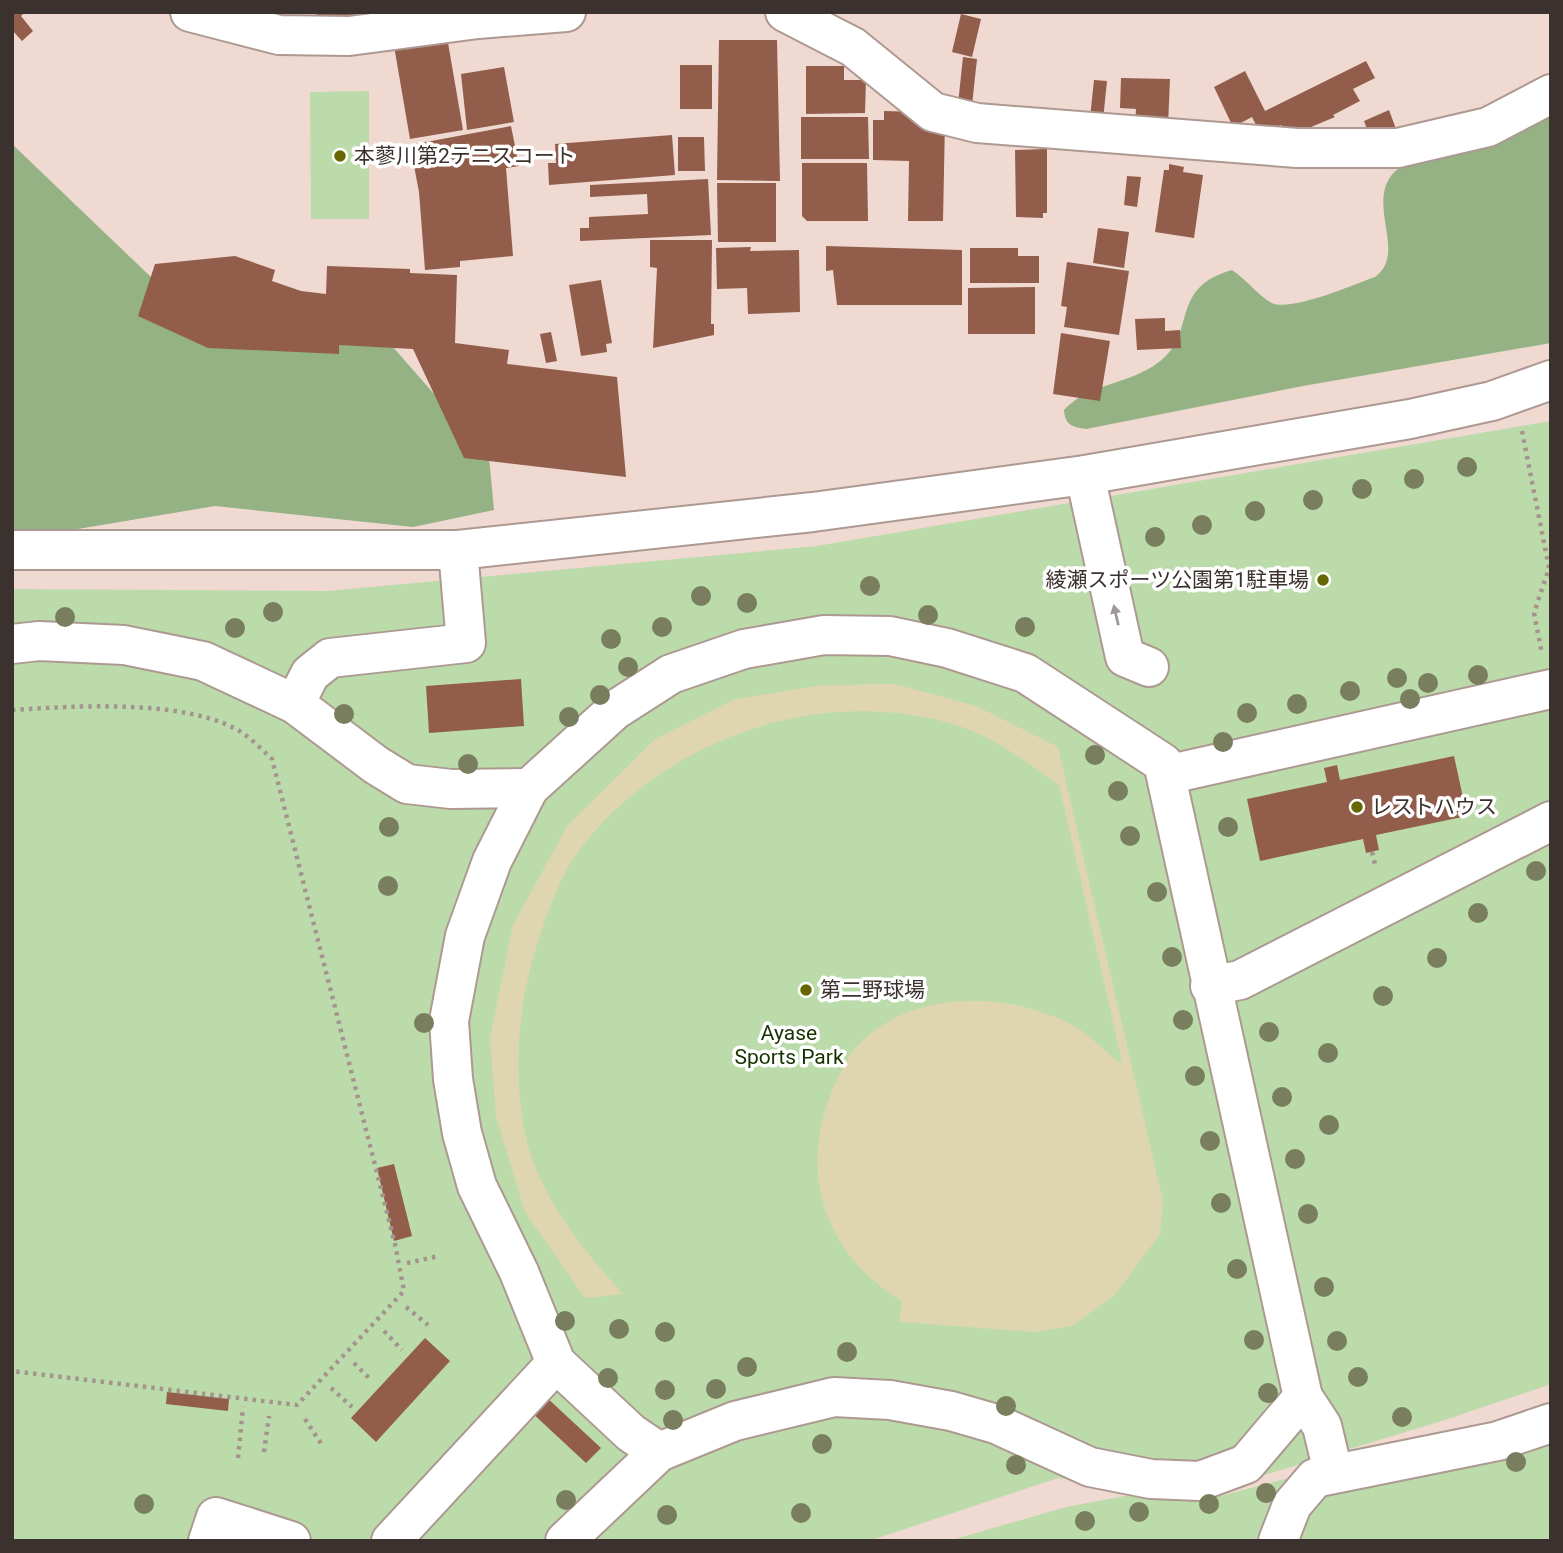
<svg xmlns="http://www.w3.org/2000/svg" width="1563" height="1553" font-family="Roboto,'Noto Sans JP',sans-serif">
  <rect width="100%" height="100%" fill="#efd9d1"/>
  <g fill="#bcdbaa">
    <path d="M 369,91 L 369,219 L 311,219 L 310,92 Z"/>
    <path d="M 1551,421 L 1551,1384 L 1445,1420 L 1195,1496 L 1058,1478 L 869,1541 L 12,1541 L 12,589 L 328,591 L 817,546 Z"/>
    <path d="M 1551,1402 L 1551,1541 L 948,1541 L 1066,1507 L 1130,1495 L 1201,1501 L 1466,1432 Z"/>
  </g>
  <g fill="#94b283">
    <path d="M 1551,73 L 1551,343 L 1303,386 L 1086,429 C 1072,427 1065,425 1064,410 C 1087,384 1131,384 1159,362 C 1198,333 1168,288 1232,270 C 1247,280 1258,295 1270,302 C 1287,314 1355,284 1375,277 C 1407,254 1368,207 1391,176 C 1396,169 1406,164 1412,159 C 1455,124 1503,100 1551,73 Z"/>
    <path d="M 12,144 L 177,302 L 393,347 L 489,457 L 494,510 L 413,527 L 215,506 L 12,540 Z"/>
  </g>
  <path fill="#dfd5b0" d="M 895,684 L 976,706 L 1058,747 L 1163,1201 L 1160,1234 L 1115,1295 L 1072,1326 L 1035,1332 L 899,1322 L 902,1301 C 823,1254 797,1170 834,1086 C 841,1072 850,1051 862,1041 C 917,989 1007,992 1071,1024 C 1088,1033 1103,1049 1117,1061 L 1122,1062 L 1059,785 C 1028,763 995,738 959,726 C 823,683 665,738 580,849 C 557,879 541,930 531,966 C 515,1024 512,1112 536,1169 C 556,1217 589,1256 623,1294 L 585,1298 L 525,1212 L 496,1117 L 490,1038 L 513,925 L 567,826 L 655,739 L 735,699 L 824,685 Z"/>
  <g fill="#925e4b">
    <path d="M 12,12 L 25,12 L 21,16 L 33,31 L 22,41 L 12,30 Z"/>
    <path d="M 312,12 L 412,12 L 333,24 Z"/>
    <path d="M 961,14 L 981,19 L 972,57 L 952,52 Z"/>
    <path d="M 447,37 L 463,130 L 410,139 L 394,46 Z"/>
    <path d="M 719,40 L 777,40 L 780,181 L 717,180 Z"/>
    <path d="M 963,57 L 977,59 L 972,105 L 958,104 Z"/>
    <path d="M 1366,61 L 1375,78 L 1353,89 L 1360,101 L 1333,115 L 1335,117 L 1287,137 L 1281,125 L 1261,135 L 1252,117 L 1233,127 L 1214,87 L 1245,71 L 1265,111 Z"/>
    <rect x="680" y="65" width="32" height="44"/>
    <path d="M 806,66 L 844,66 L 844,80 L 866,80 L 865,113 L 806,114 Z"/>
    <path d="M 504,67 L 514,122 L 467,130 L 461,74 Z"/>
    <path d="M 1121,78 L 1170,79 L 1168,126 L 1135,124 L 1136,109 L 1120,108 Z"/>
    <path d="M 1094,80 L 1107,81 L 1103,120 L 1090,118 Z"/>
    <path d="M 1389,110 L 1396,129 L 1371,139 L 1364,121 Z"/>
    <path d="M 884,111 L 919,112 L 945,121 L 943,221 L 908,221 L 909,161 L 873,160 L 873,120 L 884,120 Z"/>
    <path d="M 801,117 L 868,117 L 869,159 L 801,159 Z"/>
    <path d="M 511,126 L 519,166 L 506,168 L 513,256 L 460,261 L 460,267 L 425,270 L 419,192 L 410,145 Z"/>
    <path d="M 672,135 L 675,175 L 549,185 L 548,163 L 556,163 L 555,144 Z"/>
    <path d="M 678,137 L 704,137 L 705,171 L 678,171 Z"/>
    <path d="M 1047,149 L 1047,213 L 1043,213 L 1043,218 L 1016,217 L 1015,150 Z"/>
    <path d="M 802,163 L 867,163 L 868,221 L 807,221 L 802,216 Z"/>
    <path d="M 1169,164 L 1184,167 L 1183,172 L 1203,175 L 1194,238 L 1155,232 L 1164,170 L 1169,170 Z"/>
    <path d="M 1127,176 L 1141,177 L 1137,207 L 1124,205 Z"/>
    <path d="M 708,179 L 711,235 L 580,241 L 580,228 L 589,228 L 589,217 L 648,214 L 647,194 L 590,197 L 590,185 Z"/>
    <path d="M 717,183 L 776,183 L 776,242 L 718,242 Z"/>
    <path d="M 1098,228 L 1129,232 L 1124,268 L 1093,263 Z"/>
    <path d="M 650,240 L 712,240 L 711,324 L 714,324 L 714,335 L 653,348 L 657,268 L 650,267 Z"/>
    <path d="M 826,246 L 962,250 L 962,305 L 837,305 L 833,270 L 826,271 Z"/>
    <path d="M 751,247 L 750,251 L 799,250 L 800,312 L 748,314 L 747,288 L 717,289 L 716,248 Z"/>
    <path d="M 970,248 L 1018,248 L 1018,256 L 1039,256 L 1039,283 L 970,283 Z"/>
    <path d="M 235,256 L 275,270 L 272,281 L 301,291 L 326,294 L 327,266 L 410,269 L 410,273 L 457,275 L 455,343 L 509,350 L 507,364 L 617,377 L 626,477 L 464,458 L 413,349 L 339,345 L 339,354 L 208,348 L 138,316 L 155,264 Z"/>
    <path d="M 1067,262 L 1129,271 L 1119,335 L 1064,327 L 1067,307 L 1061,306 Z"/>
    <path d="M 601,280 L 612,343 L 606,344 L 607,352 L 581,356 L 569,285 Z"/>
    <path d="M 1035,287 L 1035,334 L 968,334 L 968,288 Z"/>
    <path d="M 1165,318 L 1165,331 L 1180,330 L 1181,348 L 1137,350 L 1135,319 Z"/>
    <path d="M 551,332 L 557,361 L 546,363 L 540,334 Z"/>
    <path d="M 1061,333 L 1110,341 L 1100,401 L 1053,394 Z"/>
    <path d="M 521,679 L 524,726 L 429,733 L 426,686 Z"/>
    <path d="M 1454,756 L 1467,816 L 1376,835 L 1379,850 L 1366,853 L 1363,839 L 1260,861 L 1247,799 L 1327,782 L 1324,768 L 1337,765 L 1340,780 Z"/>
    <path d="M 394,1164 L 412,1236 L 394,1241 L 377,1168 Z"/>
    <path d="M 425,1338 L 450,1361 L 376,1442 L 351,1418 Z"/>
    <path d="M 167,1392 L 229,1399 L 228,1411 L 166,1404 Z"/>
    <path d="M 545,1396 L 601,1448 L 586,1463 L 530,1411 Z"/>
  </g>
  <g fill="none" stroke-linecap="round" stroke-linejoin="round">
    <defs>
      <g id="minor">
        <path d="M 190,12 L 279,35 L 349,36 L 478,19 L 566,12"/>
        <path d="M 785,12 L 853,47 L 933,112 L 977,123 L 1297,148 L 1398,148 L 1488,127 L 1551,94"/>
        <path d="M 1085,475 L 1125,657 L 1149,667"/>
        <path d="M 12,550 L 458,550 L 813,512 L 1085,475 L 1410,419 L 1492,401 L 1551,380"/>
        <path d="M 12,644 L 39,641 L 124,645 L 203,661 L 295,704 L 376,765 L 407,784 L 451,789 L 529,788"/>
        <path d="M 295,704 L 310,674 L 330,658 L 466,643 L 458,550"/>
        <path d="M 1166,775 L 1551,689"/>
        <path d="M 1210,986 L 1240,980 L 1551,821"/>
        <path d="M 1303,1397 L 1322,1426 L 1333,1472"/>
        <path d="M 208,1541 L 216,1517 L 291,1541"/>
        <path d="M 391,1541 L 556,1363"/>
        <path d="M 565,1541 L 659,1452 L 735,1421 L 834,1397 L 890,1400 L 951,1411 L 996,1424 L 1090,1467 L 1151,1479 L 1200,1481 L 1246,1464 L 1303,1397 L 1163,763 L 1025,673 L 947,648 L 890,636 L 824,635 L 744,649 L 671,674 L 615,710 L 529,788 L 492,861 L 465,936 L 449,1021 L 453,1079 L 462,1133 L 477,1186 L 519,1272 L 556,1363 L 631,1433 L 659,1452"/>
        <path d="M 1278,1541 L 1292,1505 L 1315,1478 L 1498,1441 L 1551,1423"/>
      </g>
    </defs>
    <use href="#minor" stroke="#ad9991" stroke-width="42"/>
    <g stroke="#a5948e" stroke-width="4.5" stroke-dasharray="3.5 5" stroke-linecap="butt">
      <path d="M 1522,431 L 1549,568 L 1534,613 L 1542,654"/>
      <path d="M 12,710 C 75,706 191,698 244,734 C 254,741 263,751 272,759 L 395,1244 L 404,1291 L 297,1405 L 12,1371"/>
      <path d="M 1372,852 L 1376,868"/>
      <path d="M 407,1263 L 439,1256"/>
      <path d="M 406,1307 L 428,1325"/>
      <path d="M 384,1331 L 402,1350"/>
      <path d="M 354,1363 L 372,1381"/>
      <path d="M 331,1388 L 352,1407"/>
      <path d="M 305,1419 L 322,1445"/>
      <path d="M 264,1452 L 269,1416"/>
      <path d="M 238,1458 L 243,1407"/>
    </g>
    <use href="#minor" stroke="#fff" stroke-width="38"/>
  </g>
  <g fill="#787e5e">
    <circle cx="1467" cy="467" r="10"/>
    <circle cx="1414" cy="479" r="10"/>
    <circle cx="1362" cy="489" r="10"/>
    <circle cx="1313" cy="500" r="10"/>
    <circle cx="1255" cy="511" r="10"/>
    <circle cx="1202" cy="525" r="10"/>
    <circle cx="1155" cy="537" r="10"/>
    <circle cx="870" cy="586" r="10"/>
    <circle cx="701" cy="596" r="10"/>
    <circle cx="747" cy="603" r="10"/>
    <circle cx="273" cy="612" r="10"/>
    <circle cx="928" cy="615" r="10"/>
    <circle cx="65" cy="617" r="10"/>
    <circle cx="662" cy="627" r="10"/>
    <circle cx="1025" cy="627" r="10"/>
    <circle cx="235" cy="628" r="10"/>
    <circle cx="611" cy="639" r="10"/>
    <circle cx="628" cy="667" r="10"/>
    <circle cx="1478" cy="675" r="10"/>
    <circle cx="1397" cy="678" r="10"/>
    <circle cx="1428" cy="683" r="10"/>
    <circle cx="1350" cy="691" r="10"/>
    <circle cx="600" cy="695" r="10"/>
    <circle cx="1410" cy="699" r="10"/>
    <circle cx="1297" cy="704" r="10"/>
    <circle cx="1247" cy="713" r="10"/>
    <circle cx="344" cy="714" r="10"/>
    <circle cx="569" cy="717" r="10"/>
    <circle cx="1223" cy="742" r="10"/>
    <circle cx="1095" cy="755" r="10"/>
    <circle cx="468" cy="764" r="10"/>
    <circle cx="1118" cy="791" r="10"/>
    <circle cx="389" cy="827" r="10"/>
    <circle cx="1228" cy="827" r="10"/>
    <circle cx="1130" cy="836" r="10"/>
    <circle cx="1536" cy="871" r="10"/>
    <circle cx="388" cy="886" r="10"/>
    <circle cx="1157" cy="892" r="10"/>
    <circle cx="1478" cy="913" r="10"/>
    <circle cx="1172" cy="957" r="10"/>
    <circle cx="1437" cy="958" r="10"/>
    <circle cx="1383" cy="996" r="10"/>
    <circle cx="1183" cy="1020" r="10"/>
    <circle cx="424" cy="1023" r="10"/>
    <circle cx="1269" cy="1032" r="10"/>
    <circle cx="1328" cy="1053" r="10"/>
    <circle cx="1195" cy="1076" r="10"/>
    <circle cx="1282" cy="1097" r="10"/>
    <circle cx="1329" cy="1125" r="10"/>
    <circle cx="1210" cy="1141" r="10"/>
    <circle cx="1295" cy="1159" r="10"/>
    <circle cx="1221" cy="1203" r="10"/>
    <circle cx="1308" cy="1214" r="10"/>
    <circle cx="1237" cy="1269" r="10"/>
    <circle cx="1324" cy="1287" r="10"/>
    <circle cx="565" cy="1321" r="10"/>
    <circle cx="619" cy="1329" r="10"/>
    <circle cx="665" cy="1332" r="10"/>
    <circle cx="1254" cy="1340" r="10"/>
    <circle cx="1337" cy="1341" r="10"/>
    <circle cx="847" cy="1352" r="10"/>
    <circle cx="747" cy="1367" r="10"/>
    <circle cx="1358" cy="1377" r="10"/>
    <circle cx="608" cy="1378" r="10"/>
    <circle cx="716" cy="1389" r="10"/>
    <circle cx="665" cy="1390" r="10"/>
    <circle cx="1268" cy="1393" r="10"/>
    <circle cx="1006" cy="1406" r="10"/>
    <circle cx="1402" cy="1417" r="10"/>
    <circle cx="673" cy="1420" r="10"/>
    <circle cx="822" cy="1444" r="10"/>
    <circle cx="1516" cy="1462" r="10"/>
    <circle cx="1016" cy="1465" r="10"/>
    <circle cx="1266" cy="1493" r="10"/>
    <circle cx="566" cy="1500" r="10"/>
    <circle cx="144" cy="1504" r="10"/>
    <circle cx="1209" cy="1504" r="10"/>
    <circle cx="1139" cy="1512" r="10"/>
    <circle cx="801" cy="1513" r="10"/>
    <circle cx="667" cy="1515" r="10"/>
    <circle cx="1085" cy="1521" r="10"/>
  </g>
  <defs><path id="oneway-solid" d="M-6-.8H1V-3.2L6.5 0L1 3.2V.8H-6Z" transform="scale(1.75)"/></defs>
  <use fill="#9d9897" href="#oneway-solid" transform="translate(1116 615) rotate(-103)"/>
  <g fill="#666702" stroke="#fff" stroke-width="2.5">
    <circle cx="340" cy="156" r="7"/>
    <circle cx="1323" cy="580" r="7"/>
    <circle cx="1357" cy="807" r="7"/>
    <circle cx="806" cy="990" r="7"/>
  </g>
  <g text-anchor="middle" stroke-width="7" stroke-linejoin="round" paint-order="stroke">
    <g font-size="21" fill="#3b322f" stroke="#fff" text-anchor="start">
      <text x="354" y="163">本蓼川第2テニスコート</text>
      <text x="1309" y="587" text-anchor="end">綾瀬スポーツ公園第1駐車場</text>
      <text x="1371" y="814">レストハウス</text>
      <text x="820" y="997">第二野球場</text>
    </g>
    <g font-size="21" fill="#173300" stroke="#fff">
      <text x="789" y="1040">Ayase<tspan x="789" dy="24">Sports Park</tspan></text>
    </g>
  </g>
  <rect width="1563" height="1553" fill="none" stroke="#3b322f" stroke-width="28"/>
</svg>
